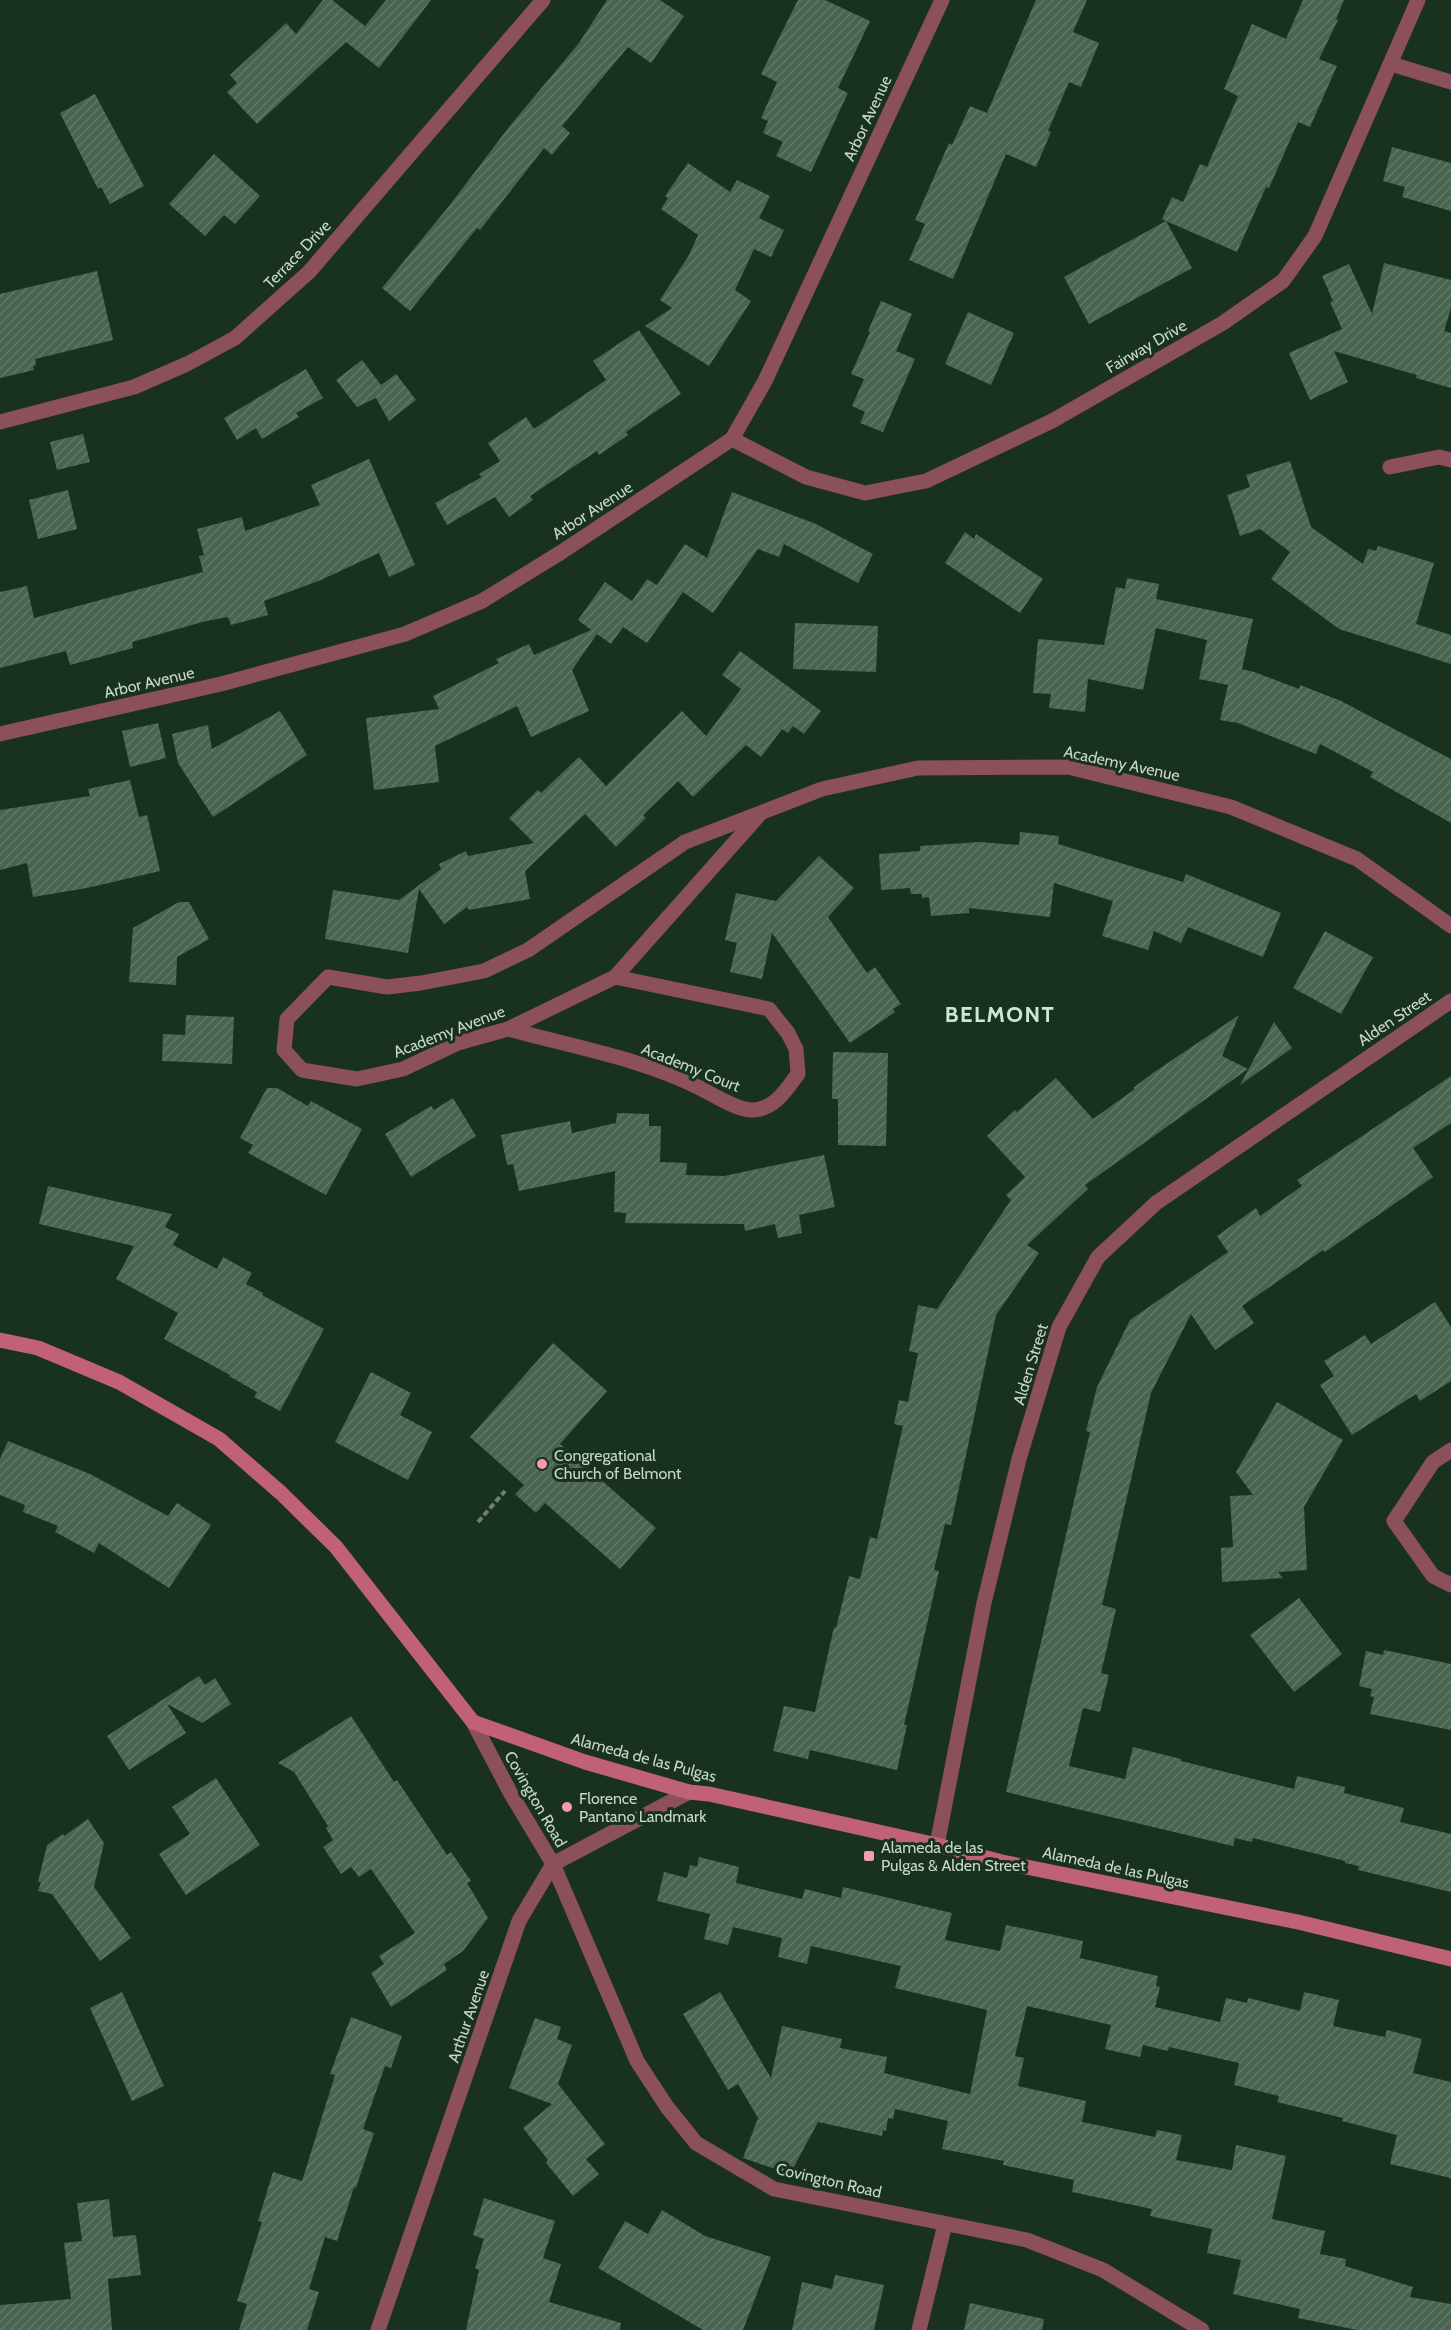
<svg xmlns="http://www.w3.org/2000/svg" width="1451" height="2330" font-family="Cabin,sans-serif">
  <defs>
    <pattern id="building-hatch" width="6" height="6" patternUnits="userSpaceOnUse" patternTransform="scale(1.5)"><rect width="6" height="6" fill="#496450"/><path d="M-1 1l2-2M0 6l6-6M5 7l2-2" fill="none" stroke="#627968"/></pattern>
  </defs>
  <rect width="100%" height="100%" fill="#193220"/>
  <g fill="url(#building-hatch)">
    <path d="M 323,0 L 332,0 L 365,26 L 386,0 L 431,0 L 379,68 L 346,42 L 257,124 L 227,92 L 237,83 L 230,75 L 286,23 L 296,34 Z"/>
    <path d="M 607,0 L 660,0 L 684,16 L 651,63 L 628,47 L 562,126 L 570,133 L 552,155 L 544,148 L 480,230 L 477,228 L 410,311 L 382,288 L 449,206 L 509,127 L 579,43 Z"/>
    <path d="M 798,0 L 825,0 L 870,21 L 838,88 L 848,93 L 811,172 L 776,156 L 783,142 L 763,133 L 768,121 L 761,118 L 777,82 L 761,74 Z"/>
    <path d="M 1036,0 L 1087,0 L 1073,32 L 1099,43 L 1081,87 L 1069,82 L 1048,131 L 1051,132 L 1036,167 L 1006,154 L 953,279 L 909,260 L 925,224 L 915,220 L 949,143 L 952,145 L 970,106 L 987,113 Z"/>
    <path d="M 1303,0 L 1344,0 L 1336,19 L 1338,20 L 1319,59 L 1337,66 L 1310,127 L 1298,122 L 1269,188 L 1266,187 L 1237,252 L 1166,221 L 1192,268 L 1089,324 L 1064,277 L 1166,221 L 1162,219 L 1172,197 L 1183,202 L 1200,164 L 1207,167 L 1238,96 L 1224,89 L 1252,24 L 1286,39 Z"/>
    <path d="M 95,94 L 144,186 L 110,204 L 101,187 L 98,189 L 60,113 Z"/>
    <path d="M 1392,147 L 1451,163 L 1451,211 L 1402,197 L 1405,187 L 1383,181 Z"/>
    <path d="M 214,154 L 260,196 L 235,224 L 224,215 L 205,236 L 169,204 Z"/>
    <path d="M 688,163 L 730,192 L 737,180 L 770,196 L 759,218 L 784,230 L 771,257 L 754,249 L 735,290 L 751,301 L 709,366 L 645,326 L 672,308 L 660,300 L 689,255 L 698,235 L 661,209 L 668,198 L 665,196 Z"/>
    <path d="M 1384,263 L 1451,280 L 1451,308 L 1444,331 L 1451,333 L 1451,388 L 1416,378 L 1417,375 L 1334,351 L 1348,382 L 1310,400 L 1289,353 L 1342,329 L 1330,302 L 1333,301 L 1322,276 L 1349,264 L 1372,314 Z"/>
    <path d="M 97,271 L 113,340 L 35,359 L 36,365 L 33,366 L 34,370 L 0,378 L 0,294 Z"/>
    <path d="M 881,301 L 912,314 L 896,351 L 915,359 L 883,432 L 860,423 L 865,412 L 852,406 L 864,379 L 851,374 L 870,332 L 868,331 Z"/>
    <path d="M 968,312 L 1014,333 L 991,385 L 945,364 Z"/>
    <path d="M 639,330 L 681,394 L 626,432 L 628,435 L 599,455 L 597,451 L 530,496 L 533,500 L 509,517 L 495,497 L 447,525 L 435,503 L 482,477 L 479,474 L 500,461 L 488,443 L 526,417 L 534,429 L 606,380 L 593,361 Z"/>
    <path d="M 362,360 L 381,385 L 396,374 L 416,400 L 389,421 L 376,398 L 357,407 L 336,380 Z"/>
    <path d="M 306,369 L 323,398 L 296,413 L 299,417 L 262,439 L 256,428 L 237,440 L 224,418 Z"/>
    <path d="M 83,434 L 90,462 L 57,470 L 50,442 Z"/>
    <path d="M 369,459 L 415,565 L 389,577 L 379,553 L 321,580 L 264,601 L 268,615 L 231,625 L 228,617 L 206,621 L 132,642 L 133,648 L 70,665 L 66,651 L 0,668 L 0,592 L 27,586 L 34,618 L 203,572 L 199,556 L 204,555 L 197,529 L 242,517 L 245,531 L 320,505 L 311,485 Z"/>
    <path d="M 1290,461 L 1311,527 L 1363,564 L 1368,549 L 1376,551 L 1378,546 L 1434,563 L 1416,624 L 1451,635 L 1451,664 L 1339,629 L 1271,579 L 1290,552 L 1260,529 L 1240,536 L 1227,495 L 1250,487 L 1246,475 Z"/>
    <path d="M 68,490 L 77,529 L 38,539 L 29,500 Z"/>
    <path d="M 732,492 L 816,524 L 873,554 L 858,583 L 784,544 L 779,557 L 758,549 L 713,613 L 683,592 L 647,643 L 623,627 L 611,644 L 597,634 L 572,670 L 589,711 L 531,737 L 517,706 L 435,746 L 439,782 L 374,790 L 366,718 L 439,709 L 433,696 L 499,663 L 496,659 L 529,644 L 534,655 L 591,630 L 578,620 L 605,582 L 632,601 L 647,579 L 657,585 L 685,544 L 707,558 Z"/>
    <path d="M 965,532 L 974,539 L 976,534 L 1043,579 L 1020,613 L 945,563 Z"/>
    <path d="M 1127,578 L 1159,584 L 1156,599 L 1253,619 L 1242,669 L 1254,672 L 1299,689 L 1300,685 L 1341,701 L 1451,759 L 1451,823 L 1370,777 L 1373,772 L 1320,744 L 1316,754 L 1238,723 L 1220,720 L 1228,685 L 1199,679 L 1207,640 L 1156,628 L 1143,690 L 1088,679 L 1085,712 L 1049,708 L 1051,694 L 1033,693 L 1038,639 L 1104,645 L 1116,587 L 1125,589 Z"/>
    <path d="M 795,623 L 878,626 L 876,672 L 793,669 Z"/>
    <path d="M 740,651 L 821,711 L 804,734 L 793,726 L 788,733 L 782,729 L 761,757 L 746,745 L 693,797 L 678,781 L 643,815 L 646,818 L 616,847 L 585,814 L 525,871 L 530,899 L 469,910 L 467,907 L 444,924 L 419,889 L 408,953 L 325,939 L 333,890 L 399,900 L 441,869 L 439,864 L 466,851 L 468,856 L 534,843 L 509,818 L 538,790 L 541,793 L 579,757 L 606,786 L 682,711 L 706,736 L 741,689 L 722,675 Z"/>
    <path d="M 280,711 L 307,755 L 213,817 L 178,763 L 172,734 L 208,725 L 212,749 Z"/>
    <path d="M 158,723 L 166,758 L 130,767 L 122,731 Z"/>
    <path d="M 130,780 L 139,817 L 147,815 L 160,871 L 87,888 L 33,897 L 27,863 L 0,870 L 0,810 L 90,796 L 88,789 Z"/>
    <path d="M 1020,832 L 1059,836 L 1058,844 L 1183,882 L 1186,874 L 1281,913 L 1263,957 L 1188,927 L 1181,943 L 1154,931 L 1148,950 L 1102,936 L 1113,901 L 1054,883 L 1050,917 L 969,908 L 969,913 L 931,916 L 929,897 L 922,898 L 922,894 L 911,894 L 910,888 L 881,890 L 879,854 L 920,851 L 920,846 L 980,842 L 1019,845 Z"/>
    <path d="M 819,856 L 854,888 L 828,917 L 867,973 L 875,967 L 901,1004 L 893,1009 L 895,1012 L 850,1043 L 772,933 L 762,979 L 730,972 L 737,943 L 725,940 L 736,893 L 776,901 Z"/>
    <path d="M 179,902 L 189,902 L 209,939 L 177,957 L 176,985 L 129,982 L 133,928 Z"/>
    <path d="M 1325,931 L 1373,957 L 1341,1014 L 1293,988 Z"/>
    <path d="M 186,1015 L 234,1017 L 232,1064 L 162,1061 L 163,1034 L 185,1035 Z"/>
    <path d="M 1239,1015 L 1222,1056 L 1248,1069 L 1085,1185 L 1088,1189 L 1027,1245 L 1039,1253 L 996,1315 L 951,1525 L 945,1524 L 934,1570 L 939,1571 L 904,1725 L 907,1725 L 897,1770 L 810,1750 L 808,1759 L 773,1751 L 784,1706 L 815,1712 L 834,1627 L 836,1628 L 849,1576 L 860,1579 L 870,1537 L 877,1539 L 903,1426 L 894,1424 L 899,1400 L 908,1402 L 918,1353 L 909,1351 L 918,1305 L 937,1309 L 1011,1200 L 1006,1195 L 1025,1177 L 987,1136 L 1015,1110 L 1017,1112 L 1056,1078 L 1093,1119 L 1135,1089 L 1133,1088 L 1153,1073 Z"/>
    <path d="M 1274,1022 L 1292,1048 L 1240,1085 Z"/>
    <path d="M 833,1052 L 888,1053 L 886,1146 L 838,1145 L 838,1099 L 832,1099 Z"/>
    <path d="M 1451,1076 L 1451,1123 L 1413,1148 L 1433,1177 L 1325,1252 L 1323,1250 L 1242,1306 L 1254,1323 L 1215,1350 L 1191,1314 L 1151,1393 L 1102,1605 L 1116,1609 L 1101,1673 L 1109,1675 L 1100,1712 L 1083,1708 L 1069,1766 L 1125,1779 L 1133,1747 L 1181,1759 L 1181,1761 L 1294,1789 L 1297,1776 L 1345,1787 L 1344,1793 L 1404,1808 L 1400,1822 L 1451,1834 L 1451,1892 L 1358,1870 L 1359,1866 L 1345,1863 L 1345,1861 L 1253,1838 L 1252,1842 L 1235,1838 L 1233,1846 L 1006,1792 L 1090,1432 L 1086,1431 L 1097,1387 L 1130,1320 L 1228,1252 L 1217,1236 L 1256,1208 L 1260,1216 L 1302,1186 L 1297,1180 Z"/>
    <path d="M 267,1088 L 277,1088 L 308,1106 L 311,1101 L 362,1129 L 326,1195 L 248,1153 L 253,1145 L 240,1138 Z"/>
    <path d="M 453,1098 L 476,1136 L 411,1177 L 385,1134 L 431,1106 L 434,1110 Z"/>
    <path d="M 617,1113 L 649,1114 L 649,1126 L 661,1126 L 660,1162 L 687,1163 L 686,1175 L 724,1176 L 824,1155 L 835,1207 L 799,1215 L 802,1233 L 778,1238 L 775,1224 L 745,1231 L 744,1224 L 625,1223 L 626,1213 L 614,1212 L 615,1171 L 519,1191 L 513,1164 L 507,1165 L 501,1135 L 570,1121 L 572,1133 L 616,1123 Z"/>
    <path d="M 48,1186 L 172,1214 L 165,1227 L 179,1234 L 173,1245 L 217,1269 L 223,1257 L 252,1273 L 246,1284 L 263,1293 L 262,1295 L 324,1329 L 280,1411 L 254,1397 L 257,1392 L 229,1376 L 230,1375 L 164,1339 L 178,1313 L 116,1279 L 134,1246 L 39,1224 Z"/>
    <path d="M 1435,1302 L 1451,1327 L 1451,1381 L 1420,1401 L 1416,1394 L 1352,1435 L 1320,1385 L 1334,1376 L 1324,1361 L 1365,1335 L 1371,1344 Z"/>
    <path d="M 553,1343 L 607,1391 L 560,1444 L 656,1528 L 620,1569 L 545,1503 L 536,1513 L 515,1494 L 524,1485 L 470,1437 Z"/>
    <path d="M 371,1372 L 411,1393 L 400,1415 L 432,1432 L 408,1480 L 335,1442 Z"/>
    <path d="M 1277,1402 L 1343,1440 L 1304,1507 L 1307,1570 L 1278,1572 L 1283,1578 L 1222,1582 L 1221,1548 L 1233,1547 L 1230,1496 L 1253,1495 L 1236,1472 Z"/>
    <path d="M 8,1441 L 90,1474 L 168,1516 L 177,1503 L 211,1525 L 169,1588 L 99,1543 L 94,1553 L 55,1532 L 58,1526 L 23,1512 L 25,1505 L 0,1495 L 0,1459 Z"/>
    <path d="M 1299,1598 L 1342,1654 L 1294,1692 L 1250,1635 Z"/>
    <path d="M 1384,1650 L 1451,1664 L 1451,1730 L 1370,1714 L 1374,1697 L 1370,1696 L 1372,1689 L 1359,1686 L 1366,1651 L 1383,1655 Z"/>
    <path d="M 199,1676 L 205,1685 L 215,1678 L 231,1704 L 202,1723 L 167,1704 L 186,1733 L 129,1770 L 107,1736 Z"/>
    <path d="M 351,1716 L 394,1782 L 397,1780 L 447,1855 L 451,1852 L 471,1881 L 467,1883 L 488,1918 L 463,1951 L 444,1964 L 447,1970 L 391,2007 L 371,1973 L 384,1964 L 379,1956 L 415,1933 L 371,1869 L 359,1877 L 351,1867 L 341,1874 L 323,1847 L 333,1840 L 326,1828 L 328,1826 L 294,1772 L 278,1763 Z"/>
    <path d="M 216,1778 L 260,1845 L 186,1895 L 159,1854 L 190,1834 L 172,1807 Z"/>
    <path d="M 88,1819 L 104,1843 L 94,1887 L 131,1938 L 100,1961 L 52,1894 L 38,1891 L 41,1882 L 38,1882 L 47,1845 L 63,1834 L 64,1836 Z"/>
    <path d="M 699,1857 L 739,1867 L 736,1883 L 802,1899 L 805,1889 L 841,1898 L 843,1887 L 952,1913 L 945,1940 L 1000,1951 L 1006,1925 L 1083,1941 L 1080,1958 L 1158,1976 L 1156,1986 L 1160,1987 L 1155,2007 L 1220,2022 L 1226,1998 L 1247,2003 L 1248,1998 L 1300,2011 L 1304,1992 L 1339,2000 L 1333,2026 L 1385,2037 L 1387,2030 L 1422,2039 L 1413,2073 L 1451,2082 L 1451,2178 L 1390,2164 L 1397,2135 L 1342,2121 L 1343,2118 L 1277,2102 L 1279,2096 L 1234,2085 L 1239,2063 L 1169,2047 L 1168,2051 L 1143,2045 L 1140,2057 L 1105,2049 L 1111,2025 L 1027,2006 L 1015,2056 L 1024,2058 L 1018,2086 L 1086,2101 L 1082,2122 L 1155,2137 L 1157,2130 L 1182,2135 L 1176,2160 L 1232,2170 L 1236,2145 L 1286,2156 L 1272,2219 L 1325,2231 L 1320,2254 L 1346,2259 L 1345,2266 L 1413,2287 L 1410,2297 L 1451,2304 L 1451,2330 L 1357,2330 L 1298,2318 L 1300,2309 L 1233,2294 L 1241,2260 L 1207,2253 L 1212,2229 L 1150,2216 L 1152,2209 L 1072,2192 L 1074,2180 L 1003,2165 L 1004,2161 L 942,2149 L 948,2121 L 895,2109 L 893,2119 L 888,2118 L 886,2131 L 883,2130 L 882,2136 L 818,2122 L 790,2174 L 743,2158 L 758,2118 L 738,2084 L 728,2090 L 683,2014 L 720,1992 L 771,2078 L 782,2026 L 842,2039 L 840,2048 L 887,2057 L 884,2073 L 970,2094 L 987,2010 L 895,1988 L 901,1966 L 811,1946 L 807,1964 L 778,1957 L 782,1938 L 733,1927 L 728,1945 L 704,1939 L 710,1914 L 657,1901 L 664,1872 L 687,1878 L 690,1865 L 697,1867 Z"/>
    <path d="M 122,1992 L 164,2086 L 132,2101 L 90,2008 Z"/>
    <path d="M 351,2017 L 402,2036 L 391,2068 L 385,2066 L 363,2129 L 374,2133 L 356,2188 L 354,2187 L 337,2241 L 325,2237 L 309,2289 L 319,2292 L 307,2330 L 239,2330 L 247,2304 L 237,2301 L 262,2222 L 258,2221 L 273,2172 L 302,2181 L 335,2075 L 330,2074 Z"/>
    <path d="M 535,2018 L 561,2027 L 557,2039 L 572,2045 L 558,2084 L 605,2144 L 586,2159 L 599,2174 L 573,2196 L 546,2163 L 548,2160 L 523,2128 L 552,2104 L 509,2088 Z"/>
    <path d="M 484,2198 L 555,2221 L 543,2258 L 561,2264 L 549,2302 L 621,2323 L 620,2330 L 466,2330 L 479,2270 L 475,2268 L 484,2239 L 473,2235 Z"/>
    <path d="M 109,2199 L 113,2237 L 136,2235 L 141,2275 L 108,2279 L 112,2330 L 0,2330 L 0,2305 L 71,2299 L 64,2243 L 82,2241 L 77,2203 Z"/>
    <path d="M 662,2210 L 705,2236 L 771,2257 L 743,2330 L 703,2330 L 598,2268 L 625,2221 L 648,2234 Z"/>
    <path d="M 835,2275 L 884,2285 L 874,2330 L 792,2330 L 802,2282 L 832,2289 Z"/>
    <path d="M 970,2303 L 1044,2319 L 1042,2330 L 964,2330 Z"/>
  </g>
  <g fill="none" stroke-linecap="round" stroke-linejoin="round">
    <path stroke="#6c8071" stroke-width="4" stroke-dasharray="6 3" stroke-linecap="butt" d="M 478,1522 L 505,1491"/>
    <g stroke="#8c4f5c" stroke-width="15">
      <path d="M 1391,64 L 1451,82"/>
      <path d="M 0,422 L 134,387 L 187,364 L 235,338 L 309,272 L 543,0"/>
      <path d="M 732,439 L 806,477 L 865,493 L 926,481 L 1052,421 L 1223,323 L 1283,281 L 1315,236 L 1418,0"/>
      <path d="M 1390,467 L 1439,457 L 1451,460"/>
      <path d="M 0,734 L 221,684 L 405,634 L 482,601 L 560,553 L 732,439 L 765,381 L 942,0"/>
      <path d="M 759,815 L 615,977 L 508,1029 L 458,1043 L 403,1069 L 357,1079 L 302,1070 L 284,1050 L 287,1019 L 328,977 L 387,987 L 421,983 L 484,971 L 528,950 L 685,842 L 822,789 L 918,768 L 1068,767 L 1231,807 L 1357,859 L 1451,926"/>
      <path d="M 508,1029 C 571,1046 639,1058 698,1087 C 712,1094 738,1111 753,1110 C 775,1109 786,1090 798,1074 L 796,1049 L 788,1033 L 769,1009 L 615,977"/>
      <path d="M 1451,1450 L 1433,1462 L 1394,1521 L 1433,1576 L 1451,1585"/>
      <path d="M 473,1722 L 511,1794 L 553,1864 L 637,2061 L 667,2107 L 696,2143 L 774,2189 L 1027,2240 L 1103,2270 L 1202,2330"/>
      <path d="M 937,1845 L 984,1603 L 1019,1459 L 1059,1327 L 1098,1257 L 1156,1203 L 1451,1001"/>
      <path d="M 378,2330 L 519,1921 L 553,1864 L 689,1792"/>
      <path d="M 919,2330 L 945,2224"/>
    </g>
    <path stroke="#c06177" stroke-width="15" d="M 0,1340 L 38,1348 L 119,1382 L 219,1439 L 281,1493 L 336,1547 L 473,1722 L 585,1762 L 689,1792 L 709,1794 L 937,1845 L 1002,1862 L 1298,1922 L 1451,1959"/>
  </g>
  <g fill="#f39aac" stroke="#193220" stroke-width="2">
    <circle cx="542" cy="1464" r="6"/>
    <circle cx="567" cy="1807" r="6"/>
    <rect x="863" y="1850" width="12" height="12" rx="3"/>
  </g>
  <g text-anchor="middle" stroke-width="6" stroke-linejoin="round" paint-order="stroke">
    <g font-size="16" fill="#c8d7cb" stroke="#193220">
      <text transform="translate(867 118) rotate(-65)" y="6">Arbor Avenue</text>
      <text transform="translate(297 254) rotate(-46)" y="6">Terrace Drive</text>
      <text transform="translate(1146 346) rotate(-30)" y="6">Fairway Drive</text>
      <text transform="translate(592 510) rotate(-33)" y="6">Arbor Avenue</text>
      <text transform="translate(149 682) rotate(-13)" y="6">Arbor Avenue</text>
      <text transform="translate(1122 763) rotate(12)" y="6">Academy Avenue</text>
      <text transform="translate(1394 1018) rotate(-34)" y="6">Alden Street</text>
      <text transform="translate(449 1031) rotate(-21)" y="6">Academy Avenue</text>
      <text transform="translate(691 1067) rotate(22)" y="6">Academy Court</text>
      <text transform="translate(1030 1364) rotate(-73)" y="6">Alden Street</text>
      <text transform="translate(644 1757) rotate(15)" y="6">Alameda de las Pulgas</text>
      <text transform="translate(536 1799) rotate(60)" y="6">Covington Road</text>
      <text transform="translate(1116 1867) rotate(12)" y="6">Alameda de las Pulgas</text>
      <text transform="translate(468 2016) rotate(-71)" y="6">Arthur Avenue</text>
      <text transform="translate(829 2180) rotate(13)" y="6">Covington Road</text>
    </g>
    <g font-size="16" fill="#c8d7cb" stroke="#193220" text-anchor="start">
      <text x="554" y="1461">Congregational<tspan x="554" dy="18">Church of Belmont</tspan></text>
      <text x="579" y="1804">Florence<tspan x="579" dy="18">Pantano Landmark</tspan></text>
      <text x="881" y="1853">Alameda de las<tspan x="881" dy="18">Pulgas &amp; Alden Street</tspan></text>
    </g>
    <g font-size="22" font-weight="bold" letter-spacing="1.5" fill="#c9e9d1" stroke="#193220">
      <text x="1000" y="1022">BELMONT</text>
    </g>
  </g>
</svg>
